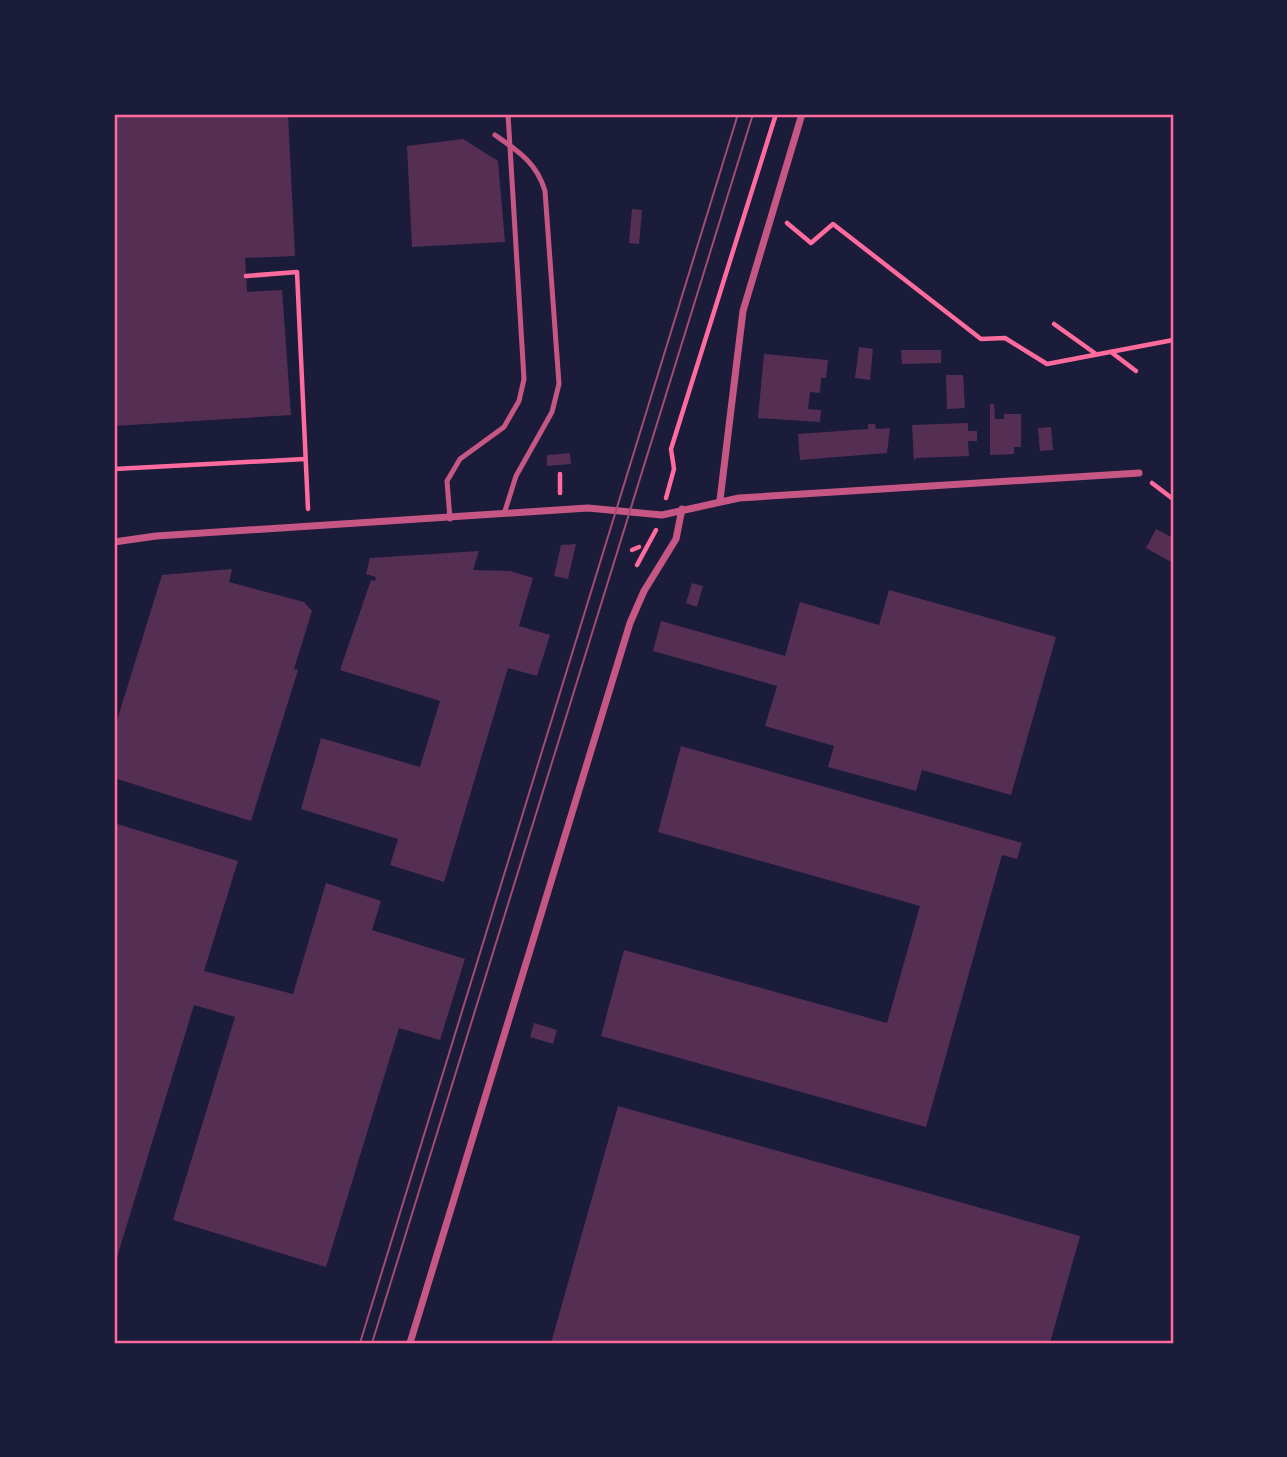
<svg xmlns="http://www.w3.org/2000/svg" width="1287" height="1457" font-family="'DM Sans',sans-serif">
  <rect width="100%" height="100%" fill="#1b1b3a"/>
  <g fill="#542f53">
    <path d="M 114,114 L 288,114 L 295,256 L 245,258 L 247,292 L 282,290 L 291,415 L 114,426 Z"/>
    <path d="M 463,139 L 498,161 L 505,242 L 412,247 L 407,146 Z"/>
    <path d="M 632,209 L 642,210 L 639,244 L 629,243 Z"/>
    <path d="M 859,347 L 873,349 L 870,380 L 855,378 Z"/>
    <path d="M 901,350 L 941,350 L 941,363 L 902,364 Z"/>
    <path d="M 764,354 L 828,360 L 826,378 L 821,378 L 820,393 L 810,392 L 808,409 L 821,410 L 820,422 L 758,418 Z"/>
    <path d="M 946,375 L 963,375 L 965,408 L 947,409 Z"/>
    <path d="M 990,404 L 994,404 L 995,419 L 1004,419 L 1004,414 L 1021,414 L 1021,447 L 1014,447 L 1014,454 L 990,455 Z"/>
    <path d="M 968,423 L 968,431 L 977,431 L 977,441 L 968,441 L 969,456 L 916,458 L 914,461 L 912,425 Z"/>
    <path d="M 868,424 L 875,424 L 876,429 L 890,428 L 887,453 L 800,460 L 798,434 L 868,429 Z"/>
    <path d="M 1051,427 L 1053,450 L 1040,451 L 1038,428 Z"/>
    <path d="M 570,453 L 571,464 L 547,466 L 547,455 Z"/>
    <path d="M 1156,529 L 1173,538 L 1173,563 L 1146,548 Z"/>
    <path d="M 576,544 L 568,579 L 554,576 L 561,545 Z"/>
    <path d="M 479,551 L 473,570 L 510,571 L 533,578 L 519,626 L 550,635 L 537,676 L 508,668 L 444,882 L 390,865 L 398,839 L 301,809 L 321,738 L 420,767 L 440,701 L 340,670 L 371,580 L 375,581 L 376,577 L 366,574 L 370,558 Z"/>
    <path d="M 232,569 L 229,582 L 304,602 L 312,611 L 294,669 L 298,670 L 251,821 L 114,778 L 114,730 L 162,575 Z"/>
    <path d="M 692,583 L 703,586 L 697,607 L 686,603 Z"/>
    <path d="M 889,590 L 1056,637 L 1011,795 L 922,770 L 916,791 L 828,767 L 834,746 L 765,726 L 777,686 L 653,651 L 661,621 L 785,656 L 800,602 L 879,625 Z"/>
    <path d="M 681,746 L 1022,843 L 1017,859 L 1002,855 L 926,1127 L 601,1036 L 624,950 L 887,1023 L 920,906 L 658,832 Z"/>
    <path d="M 114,823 L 238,861 L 204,971 L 293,994 L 326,883 L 381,901 L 372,930 L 465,959 L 440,1040 L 399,1028 L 326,1267 L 173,1220 L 235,1017 L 194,1005 L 114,1267 Z"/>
    <path d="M 534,1023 L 557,1030 L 553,1044 L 530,1037 Z"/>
    <path d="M 618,1106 L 1080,1236 L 1050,1343 L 551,1343 Z"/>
  </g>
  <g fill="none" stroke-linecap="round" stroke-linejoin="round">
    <g stroke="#ff6b9d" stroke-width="4.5">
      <path d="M 787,223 L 811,243 L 833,224 L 981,339 L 1005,338 L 1047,364 L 1173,340"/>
      <path d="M 246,276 L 297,272 L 308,509"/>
      <path d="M 1054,324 L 1096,354"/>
      <path d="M 1111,352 L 1136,371"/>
      <path d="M 114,469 L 305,459"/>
      <path d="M 560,474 L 560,493"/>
      <path d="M 1152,483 L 1173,499"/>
      <path d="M 666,498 L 674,469 L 671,449 L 776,114"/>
      <path d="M 632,550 L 639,547"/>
      <path d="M 637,565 L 656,530"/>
    </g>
    <g stroke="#c65784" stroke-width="5">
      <path d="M 495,135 C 518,151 537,163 545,191 L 559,384 L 552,412 L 516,476 L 504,514"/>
      <path d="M 450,519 L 447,481 L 460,459 L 504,427 L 519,401 L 524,379 L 508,114"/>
    </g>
    <g stroke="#c65784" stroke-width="7">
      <path d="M 720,500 L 743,311 L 802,114"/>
      <path d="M 114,542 L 156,536 L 588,508 L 662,515 L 739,498 L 1139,473"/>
      <path d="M 410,1343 L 630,623 L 644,591 L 676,539 L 682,509"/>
    </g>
    <g stroke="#a44b75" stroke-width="2">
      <path d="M 360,1343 L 738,114"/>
      <path d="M 372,1343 L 753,114"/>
    </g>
  </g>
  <rect width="1287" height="1457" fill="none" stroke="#1b1b3a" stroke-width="231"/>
  <rect x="116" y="116" width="1056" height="1226" fill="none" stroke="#ff6b9d" stroke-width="2.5"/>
</svg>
